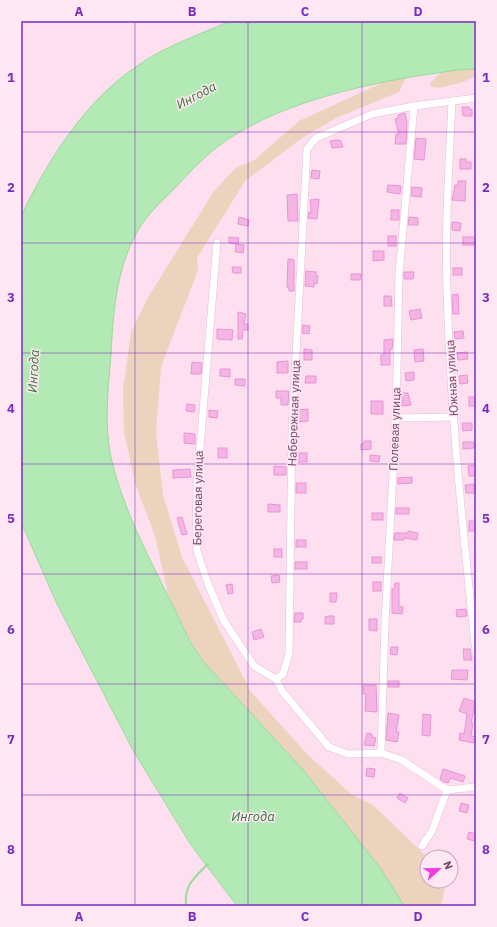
<svg xmlns="http://www.w3.org/2000/svg" width="497" height="927" font-family="'IBM Plex Sans',sans-serif">
  <rect width="100%" height="100%" fill="#fedfef"/>
  <g fill="#ecd3bd">
    <path d="M 467,69 L 476,69 L 476,76 L 463,82 L 439,88 L 431,87 L 430,83 L 441,73 Z"/>
    <path d="M 406,78 L 399,92 L 338,117 L 302,138 L 245,181 L 197,258 L 198,270 L 161,367 L 156,433 L 163,495 L 182,557 L 251,692 L 306,753 L 351,794 L 373,805 L 427,857 L 427,881 L 445,881 L 446,883 L 441,906 L 404,906 L 381,869 L 304,771 L 202,660 L 182,626 L 168,594 L 155,536 L 135,483 L 124,432 L 123,390 L 131,332 L 149,296 L 214,191 L 237,167 L 253,161 L 299,121 L 384,82 Z"/>
  </g>
  <path fill="#b3e9b4" stroke="#98db9a" d="M 230,21 L 476,21 L 476,69 C 458,69 440,73 423,75 C 355,86 273,105 217,147 C 202,159 189,173 176,187 C 161,202 145,216 136,234 C 116,271 113,314 111,355 C 108,390 104,423 111,458 C 122,504 143,546 164,588 C 174,606 181,625 191,643 L 202,660 L 304,771 L 381,869 L 404,906 L 237,906 L 191,845 L 134,752 L 57,604 L 21,522 L 21,216 C 48,160 84,102 137,66 C 165,46 199,35 230,21 Z"/>
  <g fill="none" stroke-linecap="round" stroke-linejoin="round">
    <path stroke="#98db9a" stroke-width="2" d="M 186,906 C 184,885 194,878 208,864"/>
  </g>
  <g fill="#f5b5e4" stroke="#e994d3">
    <path d="M 462,107 L 469,107 L 470,110 L 472,109 L 472,116 L 463,116 Z"/>
    <path d="M 405,113 L 407,123 L 406,144 L 395,144 L 396,134 L 399,134 L 395,119 L 398,118 L 398,115 Z"/>
    <path d="M 416,138 L 426,139 L 424,160 L 414,159 Z"/>
    <path d="M 338,140 L 341,141 L 343,147 L 332,148 L 330,141 Z"/>
    <path d="M 460,159 L 466,159 L 466,162 L 471,162 L 471,169 L 460,169 Z"/>
    <path d="M 312,170 L 320,171 L 319,179 L 311,178 Z"/>
    <path d="M 458,181 L 466,181 L 465,201 L 452,200 L 455,185 L 458,185 Z"/>
    <path d="M 388,185 L 401,186 L 400,194 L 387,192 Z"/>
    <path d="M 412,187 L 422,188 L 421,197 L 411,196 Z"/>
    <path d="M 297,194 L 298,221 L 288,221 L 287,195 Z"/>
    <path d="M 319,199 L 317,219 L 308,218 L 309,212 L 311,213 L 310,200 Z"/>
    <rect x="391" y="210" width="8" height="10"/>
    <path d="M 239,217 L 249,220 L 248,226 L 238,224 Z"/>
    <path d="M 409,217 L 418,218 L 418,225 L 408,225 Z"/>
    <path d="M 452,222 L 461,223 L 460,231 L 452,230 Z"/>
    <rect x="388" y="236" width="8" height="10"/>
    <path d="M 229,237 L 239,238 L 238,244 L 229,243 Z"/>
    <rect x="463" y="237" width="13" height="8"/>
    <path d="M 236,244 L 244,245 L 243,253 L 235,252 Z"/>
    <path d="M 373,251 L 384,251 L 384,260 L 373,261 Z"/>
    <path d="M 288,259 L 294,260 L 294,291 L 289,291 L 289,288 L 287,287 Z"/>
    <path d="M 232,267 L 241,267 L 241,273 L 233,273 Z"/>
    <rect x="453" y="268" width="9" height="7"/>
    <path d="M 306,271 L 316,272 L 316,276 L 318,276 L 317,284 L 314,283 L 314,287 L 305,286 Z"/>
    <path d="M 404,272 L 414,272 L 413,279 L 404,279 Z"/>
    <path d="M 351,274 L 361,274 L 360,280 L 351,280 Z"/>
    <path d="M 458,294 L 459,314 L 453,314 L 452,295 Z"/>
    <path d="M 384,296 L 391,296 L 392,306 L 384,306 Z"/>
    <path d="M 420,309 L 422,318 L 411,320 L 409,311 Z"/>
    <path d="M 238,312 L 246,314 L 244,324 L 248,324 L 248,330 L 243,330 L 242,339 L 238,339 Z"/>
    <path d="M 303,325 L 310,326 L 309,334 L 302,333 Z"/>
    <path d="M 217,329 L 233,330 L 232,340 L 217,339 Z"/>
    <path d="M 463,331 L 464,338 L 455,339 L 454,332 Z"/>
    <path d="M 393,339 L 392,349 L 390,349 L 390,365 L 381,365 L 381,355 L 384,355 L 384,340 Z"/>
    <path d="M 304,349 L 312,350 L 312,360 L 304,360 Z"/>
    <path d="M 423,349 L 424,361 L 415,362 L 414,350 Z"/>
    <path d="M 467,352 L 468,359 L 458,360 L 457,353 Z"/>
    <path d="M 288,361 L 288,373 L 277,373 L 277,362 Z"/>
    <path d="M 192,362 L 202,363 L 201,374 L 191,374 Z"/>
    <path d="M 220,369 L 230,369 L 230,377 L 220,376 Z"/>
    <path d="M 414,372 L 414,380 L 406,381 L 405,373 Z"/>
    <path d="M 467,375 L 468,383 L 460,384 L 459,376 Z"/>
    <path d="M 306,376 L 316,376 L 316,383 L 305,383 Z"/>
    <path d="M 235,379 L 245,379 L 245,386 L 235,385 Z"/>
    <path d="M 276,391 L 289,391 L 288,405 L 281,405 L 281,398 L 276,398 Z"/>
    <path d="M 402,393 L 408,393 L 411,405 L 402,406 Z"/>
    <rect x="469" y="397" width="7" height="9"/>
    <rect x="371" y="401" width="12" height="13"/>
    <path d="M 187,404 L 195,405 L 194,412 L 186,411 Z"/>
    <path d="M 308,409 L 308,421 L 298,422 L 298,410 Z"/>
    <path d="M 209,410 L 218,411 L 217,418 L 209,417 Z"/>
    <path d="M 462,423 L 472,423 L 472,430 L 463,431 Z"/>
    <path d="M 184,433 L 195,434 L 195,444 L 184,443 Z"/>
    <path d="M 364,441 L 371,441 L 371,449 L 361,450 L 361,444 L 364,443 Z"/>
    <path d="M 463,442 L 474,442 L 474,448 L 463,449 Z"/>
    <rect x="218" y="448" width="9" height="10"/>
    <rect x="299" y="453" width="8" height="9"/>
    <path d="M 370,455 L 380,456 L 379,462 L 370,461 Z"/>
    <path d="M 476,465 L 476,476 L 469,476 L 468,466 Z"/>
    <path d="M 274,466 L 286,467 L 286,475 L 274,475 Z"/>
    <path d="M 190,469 L 191,477 L 173,478 L 173,470 Z"/>
    <path d="M 412,477 L 412,483 L 398,484 L 398,478 Z"/>
    <rect x="296" y="483" width="10" height="10"/>
    <path d="M 474,484 L 474,493 L 466,493 L 465,485 Z"/>
    <path d="M 268,504 L 280,505 L 280,512 L 268,512 Z"/>
    <rect x="396" y="508" width="13" height="6"/>
    <rect x="372" y="513" width="11" height="7"/>
    <path d="M 182,517 L 187,534 L 182,535 L 177,518 Z"/>
    <rect x="469" y="521" width="7" height="10"/>
    <path d="M 408,531 L 418,533 L 417,540 L 404,538 L 404,540 L 394,540 L 395,533 L 408,533 Z"/>
    <rect x="296" y="540" width="10" height="7"/>
    <rect x="274" y="549" width="8" height="8"/>
    <rect x="372" y="557" width="9" height="6"/>
    <rect x="295" y="562" width="12" height="7"/>
    <path d="M 279,575 L 280,582 L 272,583 L 271,576 Z"/>
    <rect x="373" y="582" width="8" height="9"/>
    <path d="M 395,583 L 399,583 L 399,606 L 403,607 L 402,614 L 392,613 L 392,589 L 394,589 Z"/>
    <path d="M 232,584 L 233,593 L 228,594 L 226,585 Z"/>
    <path d="M 330,593 L 337,593 L 336,602 L 330,602 Z"/>
    <path d="M 466,609 L 467,616 L 457,617 L 456,610 Z"/>
    <path d="M 295,613 L 303,613 L 303,619 L 301,619 L 301,622 L 294,622 Z"/>
    <path d="M 328,616 L 334,616 L 334,624 L 325,624 L 325,617 Z"/>
    <path d="M 369,619 L 377,619 L 377,631 L 369,630 Z"/>
    <path d="M 261,629 L 264,637 L 254,640 L 252,632 Z"/>
    <path d="M 391,647 L 398,647 L 397,655 L 390,654 Z"/>
    <path d="M 463,649 L 470,649 L 472,660 L 464,660 Z"/>
    <path d="M 452,670 L 468,670 L 467,680 L 451,679 Z"/>
    <rect x="388" y="681" width="11" height="6"/>
    <path d="M 363,685 L 376,685 L 377,712 L 365,711 L 366,694 L 363,694 Z"/>
    <path d="M 464,698 L 476,702 L 471,723 L 473,723 L 471,736 L 476,737 L 474,743 L 459,740 L 460,733 L 464,734 L 467,714 L 459,711 Z"/>
    <path d="M 388,713 L 399,715 L 396,732 L 399,732 L 397,742 L 386,740 Z"/>
    <path d="M 423,714 L 431,715 L 430,736 L 422,735 Z"/>
    <path d="M 367,733 L 372,734 L 372,737 L 376,738 L 374,746 L 364,745 Z"/>
    <path d="M 367,768 L 375,769 L 374,777 L 366,776 Z"/>
    <path d="M 443,769 L 465,776 L 463,782 L 450,778 L 448,783 L 444,782 L 440,779 Z"/>
    <path d="M 400,793 L 408,798 L 405,803 L 397,798 Z"/>
    <path d="M 461,803 L 469,805 L 467,813 L 459,811 Z"/>
    <path d="M 469,832 L 476,834 L 474,841 L 467,839 Z"/>
  </g>
  <g fill="none" stroke-linecap="round" stroke-linejoin="round">
    <defs>
      <g id="minor">
        <path d="M 452,102 C 449,164 445,225 447,287 C 450,408 463,533 476,653"/>
        <path d="M 217,243 L 197,483 L 196,536 L 197,551 L 208,584 L 224,621 L 254,666 L 276,679 L 282,691 L 329,747 L 348,754 L 381,753 L 402,760 L 447,790"/>
        <path d="M 396,418 L 454,417"/>
        <path d="M 276,679 L 283,674 L 289,654 L 292,429 L 307,149 L 316,138 L 372,114 L 414,106 L 476,98"/>
        <path d="M 381,753 L 385,623 L 396,418 L 399,274 L 414,106"/>
        <path d="M 447,790 L 476,787"/>
        <path d="M 422,846 L 432,831 L 447,790"/>
      </g>
    </defs>
    <use href="#minor" stroke="#e5bed7" stroke-width="8"/>
    <use href="#minor" stroke="#fff" stroke-width="7"/>
  </g>
  <path fill="none" stroke="#7b2cbf" stroke-width="1" stroke-opacity="0.55" d="M 135,21 L 135,906M 248,21 L 248,906M 362,21 L 362,906M 21,132 L 476,132M 21,243 L 476,243M 21,353 L 476,353M 21,464 L 476,464M 21,574 L 476,574M 21,684 L 476,684M 21,795 L 476,795"/>
  <g text-anchor="middle" stroke-width="3" stroke-linejoin="round" paint-order="stroke">
    <g font-size="12" fill="#76456b" stroke="#ffe7f4">
      <text transform="translate(452 378) rotate(-93)" y="4">Южная улица</text>
      <text transform="translate(294 413) rotate(-88)" y="4">Набережная улица</text>
      <text transform="translate(395 429) rotate(-88)" y="4">Полевая улица</text>
      <text transform="translate(198 498) rotate(-89)" y="4">Береговая улица</text>
    </g>
    <g font-size="13" font-style="italic" fill="#357638" stroke="#ffe7f4">
      <text transform="translate(196 95) rotate(-28)" y="5">Ингода</text>
      <text transform="translate(33 371) rotate(-87)" y="5">Ингода</text>
      <text x="253" y="821">Ингода</text>
    </g>
  </g>
  <rect width="497" height="927" fill="none" stroke="#ffe7f4" stroke-width="44"/>
  <g transform="translate(439 869) rotate(68)"><circle r="19" fill="#ffe7f4" stroke="#c8a6bd"/>
  <path d="M0-3L7 15L0 10L-7 15Z" fill="#f23ae0"/>
  <text y="-6" font-size="11" font-weight="bold" text-anchor="middle" fill="#76456b">N</text>
  </g>
  <rect x="22" y="22" width="453" height="883" fill="none" stroke="#7b2cbf" stroke-width="1.5"/>
  <g font-size="13" text-anchor="middle" font-weight="bold" fill="#7b2cbf">
    <text x="79" y="16">A</text>
    <text x="192" y="16">B</text>
    <text x="305" y="16">C</text>
    <text x="418" y="16">D</text>
    <text x="11" y="82">1</text>
    <text x="486" y="82">1</text>
    <text x="11" y="192">2</text>
    <text x="486" y="192">2</text>
    <text x="11" y="302">3</text>
    <text x="486" y="302">3</text>
    <text x="11" y="413">4</text>
    <text x="486" y="413">4</text>
    <text x="11" y="523">5</text>
    <text x="486" y="523">5</text>
    <text x="11" y="634">6</text>
    <text x="486" y="634">6</text>
    <text x="11" y="744">7</text>
    <text x="486" y="744">7</text>
    <text x="11" y="854">8</text>
    <text x="486" y="854">8</text>
    <text x="79" y="921">A</text>
    <text x="192" y="921">B</text>
    <text x="305" y="921">C</text>
    <text x="418" y="921">D</text>
  </g>
</svg>
